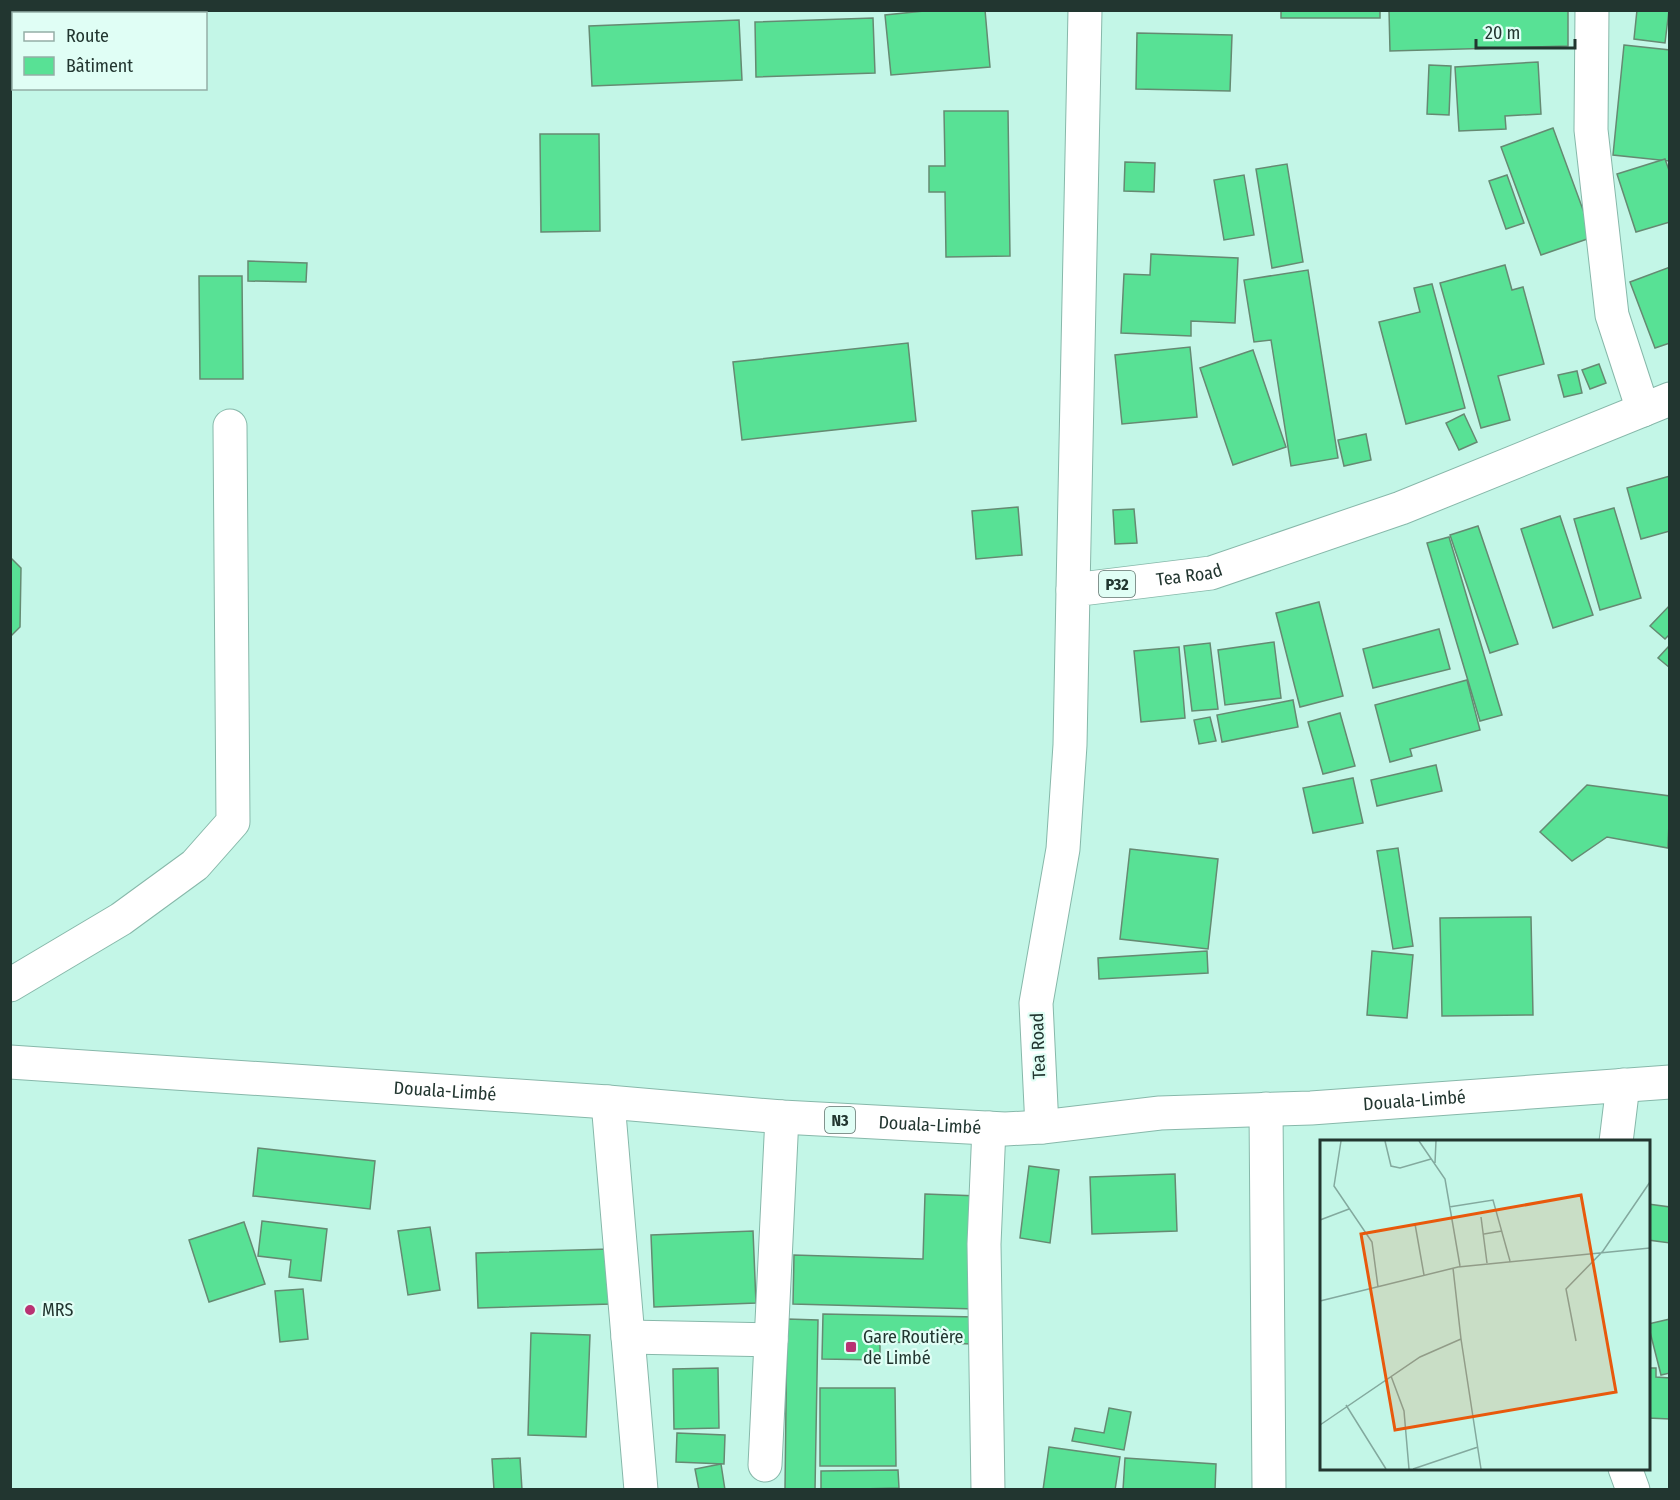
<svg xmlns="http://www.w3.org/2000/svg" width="1680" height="1500" font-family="'Fira Sans Condensed',sans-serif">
  <rect width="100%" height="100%" fill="#c3f6e7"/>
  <g fill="#58e195" stroke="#658a72" stroke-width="1.5">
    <path d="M 934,10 L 985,10 L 990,67 L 891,75 L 885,15 Z"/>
    <rect x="1281" y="10" width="99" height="8"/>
    <path d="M 1389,10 L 1568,10 L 1568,46 L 1390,51 Z"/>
    <path d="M 1637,10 L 1669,10 L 1665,43 L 1634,39 Z"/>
    <path d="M 873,18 L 875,73 L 756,77 L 755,22 Z"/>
    <path d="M 739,20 L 742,80 L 592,86 L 589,26 Z"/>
    <path d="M 1137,33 L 1232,35 L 1230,91 L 1136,89 Z"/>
    <path d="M 1624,45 L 1670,50 L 1669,161 L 1613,155 Z"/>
    <path d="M 1538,62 L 1541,114 L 1505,116 L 1506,129 L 1459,131 L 1455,67 Z"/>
    <path d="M 1429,65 L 1451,66 L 1449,115 L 1427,114 Z"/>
    <path d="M 944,111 L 1008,111 L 1010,256 L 946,257 L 945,192 L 929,192 L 929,166 L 945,166 Z"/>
    <path d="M 1553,128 L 1593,237 L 1541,255 L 1501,147 Z"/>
    <path d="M 540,134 L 599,134 L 600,231 L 541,232 Z"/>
    <path d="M 1665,159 L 1670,173 L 1670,222 L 1636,232 L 1617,174 Z"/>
    <path d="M 1125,162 L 1155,163 L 1154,192 L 1124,191 Z"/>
    <path d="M 1287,164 L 1303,262 L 1272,268 L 1256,169 Z"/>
    <path d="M 1244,175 L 1254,235 L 1224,240 L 1214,180 Z"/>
    <path d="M 1507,175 L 1524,223 L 1506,229 L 1489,181 Z"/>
    <path d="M 1151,254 L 1238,258 L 1235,323 L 1191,321 L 1191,336 L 1121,333 L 1124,274 L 1150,275 Z"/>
    <path d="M 248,261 L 307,263 L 306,282 L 248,281 Z"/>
    <path d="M 1505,265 L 1512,290 L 1523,287 L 1544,364 L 1498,376 L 1510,420 L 1481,428 L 1440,283 Z"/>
    <path d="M 1670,267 L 1670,343 L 1655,348 L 1630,282 Z"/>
    <path d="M 1308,270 L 1338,458 L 1291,466 L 1271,340 L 1254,342 L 1244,280 Z"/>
    <path d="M 199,276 L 242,276 L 243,379 L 200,379 Z"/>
    <path d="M 1432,284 L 1465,408 L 1406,424 L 1379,322 L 1420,312 L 1414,288 Z"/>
    <path d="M 908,343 L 916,421 L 742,440 L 733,362 Z"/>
    <path d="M 1190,347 L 1197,417 L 1122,424 L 1115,355 Z"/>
    <path d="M 1253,350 L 1286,447 L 1233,465 L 1200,368 Z"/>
    <path d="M 1599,364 L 1606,383 L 1590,389 L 1582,370 Z"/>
    <path d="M 1577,371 L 1582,393 L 1564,397 L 1558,375 Z"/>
    <path d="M 1464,414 L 1477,442 L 1459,450 L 1446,423 Z"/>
    <path d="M 1366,434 L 1371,460 L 1344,466 L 1338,440 Z"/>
    <path d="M 1670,476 L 1670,531 L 1641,539 L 1627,488 Z"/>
    <path d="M 1018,507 L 1022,555 L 976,559 L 972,511 Z"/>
    <path d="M 1614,508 L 1641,598 L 1600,610 L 1574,519 Z"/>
    <path d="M 1134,509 L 1137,543 L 1115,544 L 1113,510 Z"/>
    <path d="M 1560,516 L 1593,615 L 1553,628 L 1521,529 Z"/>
    <path d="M 1478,526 L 1518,644 L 1490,653 L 1450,535 Z"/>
    <path d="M 1449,537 L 1502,715 L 1480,721 L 1427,543 Z"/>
    <path d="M 10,557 L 21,568 L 20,627 L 10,637 Z"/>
    <path d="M 1319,602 L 1343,696 L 1300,707 L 1276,613 Z"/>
    <path d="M 1670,605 L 1670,634 L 1665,639 L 1650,626 Z"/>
    <path d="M 1439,629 L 1450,669 L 1373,688 L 1363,649 Z"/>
    <path d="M 1274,642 L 1281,698 L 1225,705 L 1218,650 Z"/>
    <path d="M 1210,643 L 1218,709 L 1192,711 L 1184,646 Z"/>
    <path d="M 1670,645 L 1670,668 L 1658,658 Z"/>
    <path d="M 1179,647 L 1185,718 L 1141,722 L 1134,651 Z"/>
    <path d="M 1467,680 L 1480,730 L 1410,749 L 1412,756 L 1390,762 L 1375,705 Z"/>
    <path d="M 1293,700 L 1298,727 L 1222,742 L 1217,715 Z"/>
    <path d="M 1340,713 L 1355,766 L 1323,774 L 1308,722 Z"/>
    <path d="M 1210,717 L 1216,741 L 1199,744 L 1194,720 Z"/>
    <path d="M 1436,765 L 1442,791 L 1377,806 L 1371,780 Z"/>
    <path d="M 1353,778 L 1363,823 L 1313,833 L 1303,788 Z"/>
    <path d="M 1587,785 L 1670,796 L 1668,848 L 1607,837 L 1572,861 L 1540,832 Z"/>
    <path d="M 1398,848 L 1413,946 L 1393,949 L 1377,851 Z"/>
    <path d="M 1130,849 L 1218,859 L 1208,949 L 1120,939 Z"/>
    <path d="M 1531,917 L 1533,1015 L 1442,1016 L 1440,918 Z"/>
    <path d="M 1207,951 L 1208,973 L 1099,979 L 1098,958 Z"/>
    <path d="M 1372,951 L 1413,955 L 1407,1018 L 1367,1015 Z"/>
    <path d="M 258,1148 L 375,1161 L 370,1209 L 253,1196 Z"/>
    <path d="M 1029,1166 L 1059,1170 L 1050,1243 L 1020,1238 Z"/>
    <path d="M 1175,1174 L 1177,1231 L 1092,1234 L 1090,1177 Z"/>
    <path d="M 925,1194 L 979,1196 L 976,1309 L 793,1304 L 794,1255 L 923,1259 Z"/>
    <path d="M 1648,1204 L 1670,1207 L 1670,1243 L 1648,1240 Z"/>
    <path d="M 262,1221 L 327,1229 L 321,1281 L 289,1277 L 291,1260 L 258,1256 Z"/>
    <path d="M 244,1222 L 265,1284 L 209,1302 L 189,1240 Z"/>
    <path d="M 430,1227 L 440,1290 L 408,1295 L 398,1231 Z"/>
    <path d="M 753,1231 L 756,1303 L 654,1307 L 651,1235 Z"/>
    <path d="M 609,1249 L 611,1304 L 478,1308 L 476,1253 Z"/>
    <path d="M 303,1289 L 308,1339 L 280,1342 L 275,1291 Z"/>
    <path d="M 823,1314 L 976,1317 L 976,1344 L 880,1342 L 880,1360 L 822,1359 Z"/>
    <path d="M 787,1319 L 818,1320 L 815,1490 L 785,1490 Z"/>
    <path d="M 1670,1319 L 1670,1373 L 1661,1375 L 1648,1324 Z"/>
    <path d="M 531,1333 L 590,1335 L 586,1437 L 528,1435 Z"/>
    <path d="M 718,1368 L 719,1428 L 674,1429 L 673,1369 Z"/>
    <path d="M 1648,1368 L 1656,1368 L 1656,1377 L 1670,1378 L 1670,1419 L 1648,1418 Z"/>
    <path d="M 820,1388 L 895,1388 L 896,1466 L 820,1466 Z"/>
    <path d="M 1109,1408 L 1131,1412 L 1124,1450 L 1072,1441 L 1075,1428 L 1104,1433 Z"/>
    <path d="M 677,1433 L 725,1435 L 724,1464 L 676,1462 Z"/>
    <path d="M 1049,1447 L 1120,1457 L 1115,1490 L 1043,1490 Z"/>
    <path d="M 520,1458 L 522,1490 L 494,1490 L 492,1459 Z"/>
    <path d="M 1125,1458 L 1216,1464 L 1215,1490 L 1123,1490 Z"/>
    <path d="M 721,1464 L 725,1490 L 699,1490 L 695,1469 Z"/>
    <path d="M 898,1470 L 899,1488 L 821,1490 L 821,1471 Z"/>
  </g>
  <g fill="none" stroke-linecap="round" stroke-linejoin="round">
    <defs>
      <g id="minor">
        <path d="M 1592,10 L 1591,130 L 1612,315 L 1643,410"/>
        <path d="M 1073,590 L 1085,10"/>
        <path d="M 10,985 L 121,919 L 195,865 L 233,822 L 230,426"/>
        <path d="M 608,1102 L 641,1490"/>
        <path d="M 1266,1109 L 1269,1490"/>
        <path d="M 1616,1142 L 1623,1085"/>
        <path d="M 628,1337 L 771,1340"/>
        <path d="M 765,1465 L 782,1117"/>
        <path d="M 1625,1468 L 1633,1490"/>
        <path d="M 988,1490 L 984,1244 L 989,1128"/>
      </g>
      <g id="major">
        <path id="s1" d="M 1042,1127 L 1036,1003 L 1063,849 L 1070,745 L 1073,590 L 1211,573 L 1401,508 L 1670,399"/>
      </g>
      <g id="highway">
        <path id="s2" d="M 10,1062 L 608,1102 L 782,1117 L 1005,1129 L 1042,1127 L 1160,1113 L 1311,1108 L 1670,1082"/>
      </g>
    </defs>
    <use href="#minor" stroke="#87b8aa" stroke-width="35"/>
    <use href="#major" stroke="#87b8aa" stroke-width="35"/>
    <use href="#highway" stroke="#87b8aa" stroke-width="35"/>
    <use href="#minor" stroke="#fff" stroke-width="33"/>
    <use href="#major" stroke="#fff" stroke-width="33"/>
    <use href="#highway" stroke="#fff" stroke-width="33"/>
  </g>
  <g fill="#b93273" stroke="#e0fef5" stroke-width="2">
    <circle cx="30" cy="1310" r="6"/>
    <rect x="845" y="1341" width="12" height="12" rx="3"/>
  </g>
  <g text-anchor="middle" stroke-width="4.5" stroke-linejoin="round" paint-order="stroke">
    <g fill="#e0fef5" stroke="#5b726b" stroke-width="1.5">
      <rect x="1099" y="571" width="36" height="26" rx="4.5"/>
      <rect x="825" y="1107" width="30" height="26" rx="4.5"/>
    </g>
    <g font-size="16" font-weight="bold" fill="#223630">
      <text x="1117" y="590">P32</text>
      <text x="840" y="1126">N3</text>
    </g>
    <g font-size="18" fill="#223630" stroke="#e0fef5">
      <text dy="6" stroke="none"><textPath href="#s1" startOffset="657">Tea Road</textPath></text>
      <text transform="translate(1038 1046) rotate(-92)" y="6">Tea Road</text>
      <text dy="6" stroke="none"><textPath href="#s2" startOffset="436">Douala-Limbé</textPath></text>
      <text dy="6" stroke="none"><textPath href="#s2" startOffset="1408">Douala-Limbé</textPath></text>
      <text dy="6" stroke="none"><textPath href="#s2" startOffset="922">Douala-Limbé</textPath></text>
    </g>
    <g font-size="18" fill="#223630" stroke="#e0fef5" text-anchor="start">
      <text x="42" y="1316">MRS</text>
      <text x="863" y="1343">Gare Routière<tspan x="863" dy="21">de Limbé</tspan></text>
    </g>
  </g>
  <g transform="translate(1320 1140)">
    <rect width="330" height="330" fill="#c3f6e7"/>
    <path fill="none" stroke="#83a99e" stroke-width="1.5" d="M 21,1 L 14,46 L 52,102 L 58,147M 65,1 L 71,26 L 80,28 L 111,19M 99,1 L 125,39 L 140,126M 115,23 L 116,1M 129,67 L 173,60 L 190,121M 161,77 L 167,123M 0,80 L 29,69M 95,84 L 104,135M 164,94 L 182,91M 0,161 L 138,127 L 330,108M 141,199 L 161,329M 256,201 L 246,149 L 283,111 L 330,42M 71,236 L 84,271 L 89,329M 26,265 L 66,329M 0,285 L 100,217 L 141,199 L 133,128M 93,329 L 158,307"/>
    <path fill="#e8590c" fill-opacity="0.15" stroke="#e8590c" stroke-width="3" d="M 261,55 L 296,252 L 75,290 L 41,94 Z"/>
    <rect width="330" height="330" fill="none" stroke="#223630" stroke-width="3"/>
  </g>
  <rect width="1680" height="1500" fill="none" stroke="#223630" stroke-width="24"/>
  <rect x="12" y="12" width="195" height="78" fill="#e0fef5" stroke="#94aea6" stroke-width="1.5"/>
  <rect x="24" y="32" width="30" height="9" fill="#ffffff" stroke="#94aea6" stroke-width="1.5"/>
  <text x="66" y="42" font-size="18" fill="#223630">Route</text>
  <rect x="24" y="57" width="30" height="18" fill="#58e195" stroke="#94aea6" stroke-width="1.5"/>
  <text x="66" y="72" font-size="18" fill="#223630">Bâtiment</text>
  <path d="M1476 39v9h99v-9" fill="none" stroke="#223630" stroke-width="3"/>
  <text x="1485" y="39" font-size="18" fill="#223630" stroke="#e0fef5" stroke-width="4.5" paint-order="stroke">20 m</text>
</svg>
